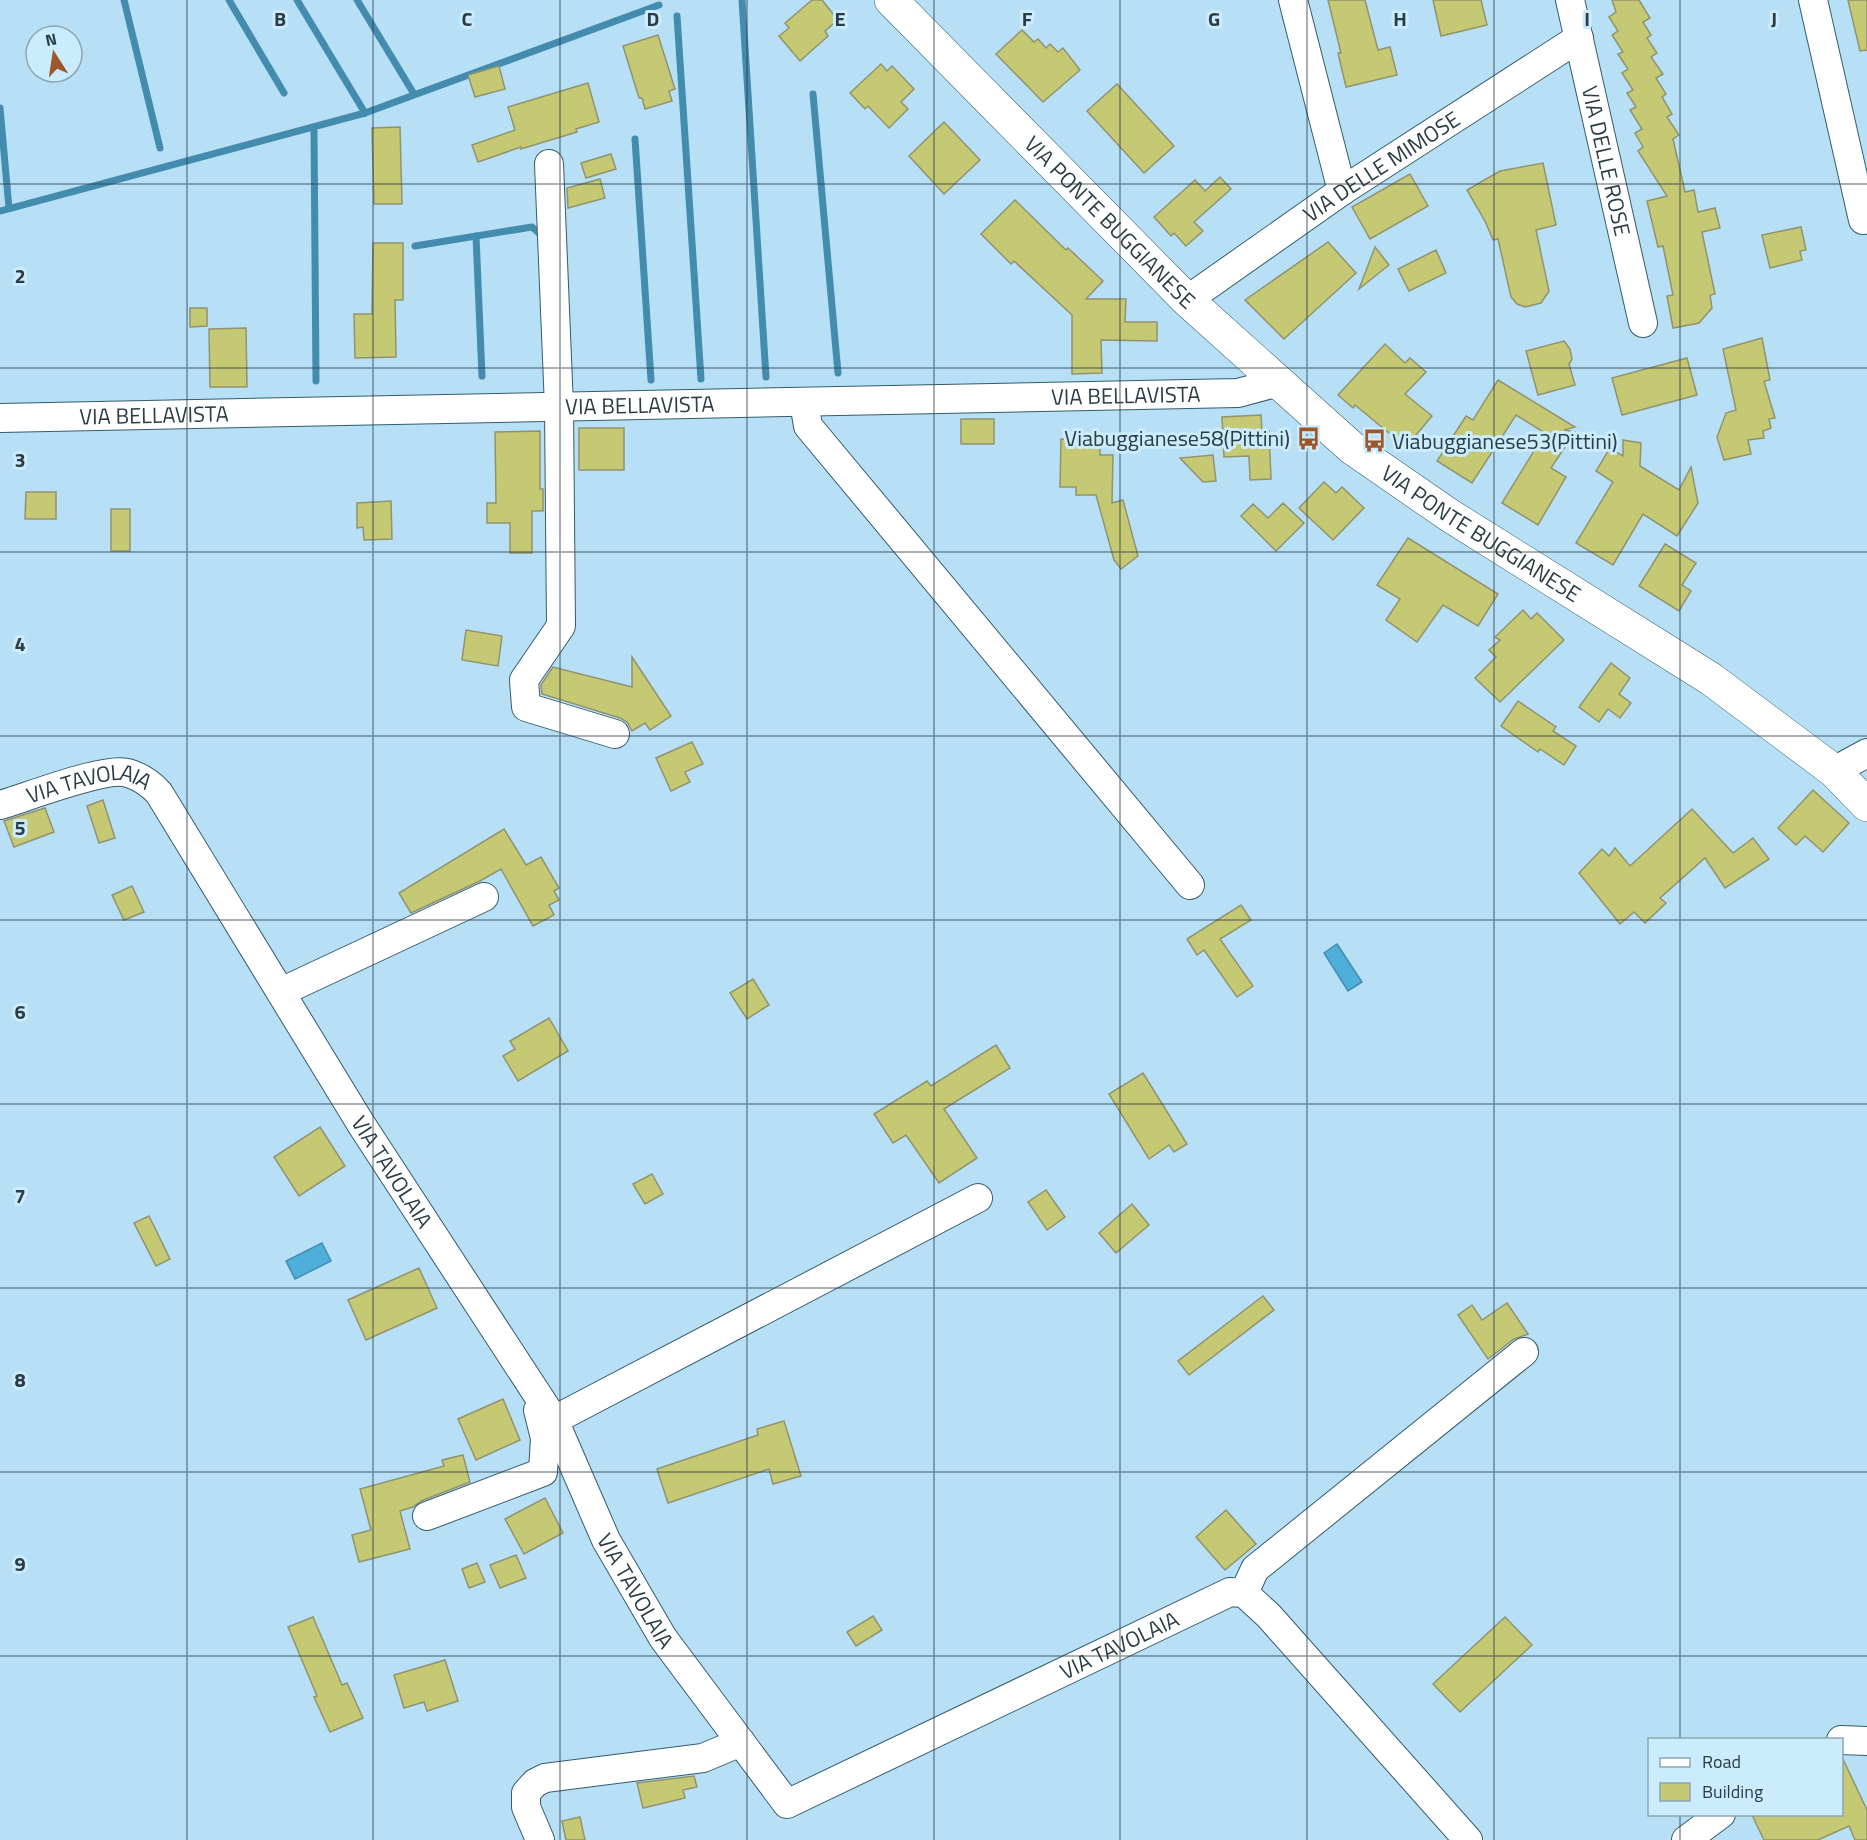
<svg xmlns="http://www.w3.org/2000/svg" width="1867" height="1840" font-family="'Titillium Web',sans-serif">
  <rect width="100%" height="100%" fill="#b7e0f6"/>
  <g fill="#4eafda" stroke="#448cad" stroke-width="1.5">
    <path d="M 1337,944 L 1362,982 L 1348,991 L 1324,953 Z"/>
    <path d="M 322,1243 L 331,1261 L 295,1279 L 286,1261 Z"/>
  </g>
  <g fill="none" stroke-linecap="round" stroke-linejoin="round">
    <g stroke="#448cad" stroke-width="7">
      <path d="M 124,0 L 160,148"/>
      <path d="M 229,0 L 284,93"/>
      <path d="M 297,0 L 365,113"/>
      <path d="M 357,0 L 414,94"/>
      <path d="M 742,0 L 766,377"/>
      <path d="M 677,16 L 701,379"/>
      <path d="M 813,94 L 838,373"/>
      <path d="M 0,108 L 9,208"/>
      <path d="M 314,131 L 316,381"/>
      <path d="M 635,139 L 651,380"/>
      <path d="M 0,211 L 365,113 L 659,5"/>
      <path d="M 476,236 L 482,376"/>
      <path d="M 415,246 L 532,227 L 541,235 L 541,240"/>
    </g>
  </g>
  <g fill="#c6c973" stroke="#91936e" stroke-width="1.5">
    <path d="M 812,0 L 822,0 L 838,20 L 825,31 L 828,36 L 800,61 L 779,36 L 789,28 L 785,23 Z"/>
    <path d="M 1328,0 L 1365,0 L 1378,50 L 1390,47 L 1397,75 L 1346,87 L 1338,53 L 1341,53 Z"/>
    <path d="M 1433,0 L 1481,0 L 1487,25 L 1441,36 Z"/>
    <path d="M 1612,0 L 1639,0 L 1650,18 L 1643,22 L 1651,35 L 1647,38 L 1657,53 L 1651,57 L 1663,74 L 1656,78 L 1666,94 L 1662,97 L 1672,114 L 1667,117 L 1679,135 L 1673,139 L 1685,192 L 1694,190 L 1698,212 L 1715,208 L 1720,228 L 1702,232 L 1715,294 L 1710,295 L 1712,308 L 1699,323 L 1673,328 L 1667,296 L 1673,295 L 1663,246 L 1658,247 L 1647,201 L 1667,196 L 1638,151 L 1643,147 L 1635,133 L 1642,129 L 1630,110 L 1636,107 L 1627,93 L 1633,90 L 1622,73 L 1628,69 L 1618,54 L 1623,52 L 1612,35 L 1618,31 L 1609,17 L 1616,12 Z"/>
    <path d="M 1848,0 L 1867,0 L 1867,50 L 1860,51 Z"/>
    <path d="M 1022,30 L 1034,42 L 1038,39 L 1046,48 L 1050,44 L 1058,52 L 1063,48 L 1080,70 L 1043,102 L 996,54 Z"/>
    <path d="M 658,35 L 675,89 L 669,91 L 672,101 L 645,109 L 642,98 L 639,98 L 623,46 Z"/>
    <path d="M 881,64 L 887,71 L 892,66 L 914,89 L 901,102 L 908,109 L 889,128 L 868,106 L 865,109 L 850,93 Z"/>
    <path d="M 499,66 L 505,89 L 475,97 L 468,75 Z"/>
    <path d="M 588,83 L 599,122 L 576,129 L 577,132 L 521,149 L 521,147 L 478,162 L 472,145 L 515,130 L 508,107 Z"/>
    <path d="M 1117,84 L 1174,146 L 1144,173 L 1087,111 Z"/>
    <path d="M 944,122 L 980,160 L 944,194 L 909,156 Z"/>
    <path d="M 400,127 L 402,204 L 374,204 L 372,128 Z"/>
    <path d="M 611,154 L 616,169 L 586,178 L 581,163 Z"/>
    <path d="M 1543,163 L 1556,225 L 1536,230 L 1549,291 L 1541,303 L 1525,307 L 1517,304 L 1511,297 L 1498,239 L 1493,240 L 1485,221 L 1467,190 L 1500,171 Z"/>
    <path d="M 1410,174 L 1428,206 L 1370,239 L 1352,207 Z"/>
    <path d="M 1220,177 L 1231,189 L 1194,222 L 1203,231 L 1186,246 L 1174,233 L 1171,236 L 1154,217 L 1195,180 L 1205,191 Z"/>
    <path d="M 600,179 L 605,198 L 568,208 L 567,188 Z"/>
    <path d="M 1015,200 L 1066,250 L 1068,248 L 1103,281 L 1086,299 L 1126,299 L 1125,322 L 1157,322 L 1157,341 L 1101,340 L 1102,373 L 1072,374 L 1072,315 L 1014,261 L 1011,264 L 981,234 Z"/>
    <path d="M 1801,227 L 1806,250 L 1800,251 L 1802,260 L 1770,268 L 1762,235 Z"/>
    <path d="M 1328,242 L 1356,273 L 1284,339 L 1245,300 Z"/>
    <path d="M 373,243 L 403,243 L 403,300 L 395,300 L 396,357 L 355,358 L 354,314 L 372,314 Z"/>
    <path d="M 1375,247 L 1389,265 L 1359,289 Z"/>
    <path d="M 1436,250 L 1446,273 L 1409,291 L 1398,269 Z"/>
    <path d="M 190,308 L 207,308 L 207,326 L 190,327 Z"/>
    <path d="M 246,328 L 247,387 L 210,387 L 209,329 Z"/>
    <path d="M 1762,338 L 1770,380 L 1764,381 L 1775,418 L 1769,419 L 1771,428 L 1763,431 L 1764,438 L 1748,440 L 1751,454 L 1724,460 L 1717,437 L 1726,413 L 1736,410 L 1723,349 Z"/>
    <path d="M 1564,341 L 1570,349 L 1572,359 L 1569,364 L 1575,385 L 1538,395 L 1526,351 Z"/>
    <path d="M 1385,344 L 1405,363 L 1410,358 L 1426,372 L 1405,394 L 1432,416 L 1406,447 L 1355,405 L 1353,408 L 1338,395 Z"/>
    <path d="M 1687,358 L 1697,395 L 1622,415 L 1612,378 Z"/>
    <path d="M 1498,380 L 1575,427 L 1564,430 L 1575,432 L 1551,468 L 1566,477 L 1538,525 L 1502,503 L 1545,433 L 1516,415 L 1472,483 L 1437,461 L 1466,416 L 1473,420 Z"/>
    <path d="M 1261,415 L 1262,431 L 1269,431 L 1271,479 L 1250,480 L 1249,456 L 1224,457 L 1222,417 Z"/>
    <rect x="961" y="419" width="33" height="25"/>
    <rect x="579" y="428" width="45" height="42"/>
    <path d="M 540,431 L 540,489 L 543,489 L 543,511 L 532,511 L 532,553 L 510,553 L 510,523 L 487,523 L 487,503 L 496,503 L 495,432 Z"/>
    <path d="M 1061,439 L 1100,440 L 1100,455 L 1113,455 L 1112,503 L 1123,500 L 1138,556 L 1121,569 L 1114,560 L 1096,495 L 1076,495 L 1076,487 L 1060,487 Z"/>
    <path d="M 1623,440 L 1641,443 L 1640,466 L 1679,490 L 1691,467 L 1698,503 L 1677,536 L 1643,514 L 1613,565 L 1576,543 L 1613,482 L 1596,471 L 1610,448 L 1623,456 Z"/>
    <path d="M 1213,455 L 1216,481 L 1203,482 L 1180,458 Z"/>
    <path d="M 1324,482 L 1336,493 L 1342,487 L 1364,508 L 1333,540 L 1299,508 Z"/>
    <path d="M 26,492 L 56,492 L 56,519 L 25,519 Z"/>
    <path d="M 391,501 L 392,539 L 364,540 L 363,527 L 357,528 L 357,503 Z"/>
    <path d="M 1283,503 L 1304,523 L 1276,551 L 1241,516 L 1253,504 L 1268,518 Z"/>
    <rect x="111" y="509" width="19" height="42"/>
    <path d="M 1408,538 L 1498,594 L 1478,626 L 1443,605 L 1417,642 L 1386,620 L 1400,599 L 1377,585 Z"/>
    <path d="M 1665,544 L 1696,563 L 1682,585 L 1691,591 L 1679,611 L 1639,586 Z"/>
    <path d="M 1523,610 L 1531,619 L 1537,613 L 1564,640 L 1500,702 L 1475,678 L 1496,657 L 1489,650 L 1500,640 L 1495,637 Z"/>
    <path d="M 466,630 L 502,636 L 498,666 L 462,660 Z"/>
    <path d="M 632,657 L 671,716 L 650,730 L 645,723 L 632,731 L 627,722 L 620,718 L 542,694 L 541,685 L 553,667 L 632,687 Z"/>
    <path d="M 1611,663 L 1630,678 L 1619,694 L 1631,703 L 1620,718 L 1608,709 L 1599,722 L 1579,707 Z"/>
    <path d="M 1518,701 L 1556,727 L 1553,731 L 1576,746 L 1564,765 L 1540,749 L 1538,752 L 1501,726 Z"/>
    <path d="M 692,742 L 703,764 L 685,772 L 690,782 L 671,791 L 656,758 Z"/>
    <path d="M 1813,790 L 1849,823 L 1823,852 L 1805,836 L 1796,845 L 1778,828 Z"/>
    <path d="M 103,800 L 115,838 L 99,843 L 87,806 Z"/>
    <path d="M 45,808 L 54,832 L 14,847 L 4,821 Z"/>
    <path d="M 1692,809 L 1733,853 L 1753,838 L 1769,859 L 1725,888 L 1705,858 L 1660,898 L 1666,903 L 1645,923 L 1634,912 L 1620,924 L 1579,873 L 1602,849 L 1609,856 L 1615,848 L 1630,866 Z"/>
    <path d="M 504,829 L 526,865 L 541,857 L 559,888 L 554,891 L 559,900 L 549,905 L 554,915 L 533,926 L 501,869 L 480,881 L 411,913 L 399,893 Z"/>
    <path d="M 132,886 L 144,912 L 124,920 L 112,895 Z"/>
    <path d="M 1241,905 L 1251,920 L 1220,939 L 1253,986 L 1237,997 L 1204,950 L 1197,955 L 1187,939 Z"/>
    <path d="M 753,979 L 769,1005 L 747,1019 L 730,993 Z"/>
    <path d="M 549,1018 L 568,1051 L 518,1081 L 503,1056 L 515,1049 L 510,1041 Z"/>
    <path d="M 996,1045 L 1010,1068 L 944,1109 L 977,1158 L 939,1183 L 906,1135 L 893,1143 L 874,1114 L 927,1081 L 931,1086 Z"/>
    <path d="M 1143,1073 L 1187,1144 L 1174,1152 L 1169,1145 L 1149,1159 L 1109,1094 Z"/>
    <path d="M 320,1127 L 345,1166 L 299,1196 L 274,1157 Z"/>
    <path d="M 652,1174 L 663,1194 L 645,1204 L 633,1184 Z"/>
    <path d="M 1046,1190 L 1065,1217 L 1047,1230 L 1028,1202 Z"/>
    <path d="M 1132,1204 L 1149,1225 L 1116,1253 L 1099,1233 Z"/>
    <path d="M 149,1216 L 170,1259 L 156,1266 L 134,1223 Z"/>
    <path d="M 419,1268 L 437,1308 L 366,1340 L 348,1300 Z"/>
    <path d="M 1263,1296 L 1274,1310 L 1189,1375 L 1178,1361 Z"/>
    <path d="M 1507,1303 L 1528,1334 L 1514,1339 L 1488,1359 L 1458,1315 L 1472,1305 L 1482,1320 Z"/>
    <path d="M 503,1399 L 520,1440 L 476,1460 L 458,1419 Z"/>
    <path d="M 784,1421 L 801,1476 L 773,1484 L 769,1469 L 668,1503 L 657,1469 L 758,1435 L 757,1429 Z"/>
    <path d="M 463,1455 L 470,1482 L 421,1501 L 413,1507 L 400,1511 L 410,1549 L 359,1562 L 352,1535 L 371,1530 L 360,1489 L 444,1466 L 442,1460 Z"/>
    <path d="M 545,1498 L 563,1533 L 524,1554 L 505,1519 Z"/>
    <path d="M 1226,1510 L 1256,1544 L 1225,1570 L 1196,1537 Z"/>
    <path d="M 516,1555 L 526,1578 L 500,1588 L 490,1565 Z"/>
    <path d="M 477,1563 L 485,1582 L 469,1588 L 462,1569 Z"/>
    <path d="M 873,1616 L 882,1630 L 856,1646 L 847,1632 Z"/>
    <path d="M 313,1617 L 342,1685 L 347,1683 L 363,1718 L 330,1732 L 314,1697 L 317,1696 L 288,1627 Z"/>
    <path d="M 1505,1617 L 1532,1645 L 1460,1712 L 1433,1684 Z"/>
    <path d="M 445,1660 L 458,1701 L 427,1711 L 424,1702 L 404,1708 L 394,1675 Z"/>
    <path d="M 1842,1757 L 1867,1810 L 1867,1840 L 1855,1840 L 1849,1826 L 1818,1840 L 1764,1840 L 1752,1815 L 1842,1815 Z"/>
    <path d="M 694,1776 L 697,1787 L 683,1790 L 685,1798 L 643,1808 L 637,1783 Z"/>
    <path d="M 580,1817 L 585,1840 L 566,1840 L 562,1821 Z"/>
  </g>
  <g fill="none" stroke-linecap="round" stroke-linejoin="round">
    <defs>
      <g id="minor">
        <path d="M 1293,0 L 1342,191"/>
        <path id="s1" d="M 1570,0 L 1643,323"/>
        <path d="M 1813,0 L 1863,220"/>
        <path d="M 549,164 L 559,407 L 561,626 L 524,680 L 526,707 L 615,734"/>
        <path id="s2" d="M 1187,300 L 1342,191 L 1579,38"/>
        <path d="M 804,402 L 808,426 L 1190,885"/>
        <path id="s3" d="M 0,418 L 1238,393 L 1279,382"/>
        <path d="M 1834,771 L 1867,753"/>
        <path id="s4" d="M 0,805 C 25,798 106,766 128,773 C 141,777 150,783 159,793 L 361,1124 L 554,1420 L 606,1540 L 663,1638 L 787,1804 L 1230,1592 L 1244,1593 L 1269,1616 L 1468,1840"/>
        <path d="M 281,992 L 484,897"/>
        <path d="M 554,1420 L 978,1198"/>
        <path d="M 427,1516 L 543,1472 L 545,1438 L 538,1410"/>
        <path d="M 1244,1593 L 1255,1569 L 1524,1352"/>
        <path d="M 1841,1740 L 1867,1741"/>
        <path d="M 540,1840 L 526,1807 L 526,1793 L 535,1783 L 545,1778 L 703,1758 L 741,1742"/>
        <path d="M 1686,1840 L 1721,1814"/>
      </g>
      <g id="major">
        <path id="s5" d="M 891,0 L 1187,300 L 1352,448 L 1449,515 L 1711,679 L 1834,771 L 1867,805"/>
      </g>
    </defs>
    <use href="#minor" stroke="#355b6d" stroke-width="30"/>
    <use href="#major" stroke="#355b6d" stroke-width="34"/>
    <use href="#minor" stroke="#fff" stroke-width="28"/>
    <use href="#major" stroke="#fff" stroke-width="33"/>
  </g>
  <path fill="none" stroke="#2b3c45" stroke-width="1.5" stroke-opacity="0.55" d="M 187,0 L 187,1840M 373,0 L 373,1840M 560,0 L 560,1840M 747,0 L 747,1840M 934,0 L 934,1840M 1120,0 L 1120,1840M 1307,0 L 1307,1840M 1494,0 L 1494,1840M 1680,0 L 1680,1740M 0,184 L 1867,184M 0,368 L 1867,368M 0,552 L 1867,552M 0,736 L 1867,736M 0,920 L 1867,920M 0,1104 L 1867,1104M 0,1288 L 1867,1288M 0,1472 L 1867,1472M 0,1656 L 1867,1656M 1680,1814 L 1680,1840"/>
  <defs>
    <symbol id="bus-bare" viewBox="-9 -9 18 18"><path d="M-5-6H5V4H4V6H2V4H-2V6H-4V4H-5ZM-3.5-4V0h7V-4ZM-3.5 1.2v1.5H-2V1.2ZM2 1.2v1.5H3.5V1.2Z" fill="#9c572c" stroke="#cbecfd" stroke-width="2.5" paint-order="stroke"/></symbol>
  </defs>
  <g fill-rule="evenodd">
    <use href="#bus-bare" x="1292" y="422" width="33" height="33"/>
    <use href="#bus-bare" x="1358" y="424" width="33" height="33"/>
  </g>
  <g text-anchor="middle" stroke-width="6" stroke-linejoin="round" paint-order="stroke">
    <g font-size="22" fill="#2b3c45" stroke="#cbecfd">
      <text dy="8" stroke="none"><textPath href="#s1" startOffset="165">VIA DELLE ROSE</textPath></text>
      <text dy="8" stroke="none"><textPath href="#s2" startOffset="236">VIA DELLE MIMOSE</textPath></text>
      <text dy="8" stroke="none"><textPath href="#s5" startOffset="312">VIA PONTE BUGGIANESE</textPath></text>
      <text dy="8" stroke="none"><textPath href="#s3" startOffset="1126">VIA BELLAVISTA</textPath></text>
      <text dy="8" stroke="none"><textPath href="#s3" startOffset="640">VIA BELLAVISTA</textPath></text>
      <text dy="8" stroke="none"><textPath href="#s3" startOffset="154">VIA BELLAVISTA</textPath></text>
      <text dy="8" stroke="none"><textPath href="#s5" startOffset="798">VIA PONTE BUGGIANESE</textPath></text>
      <text dy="8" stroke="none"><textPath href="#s4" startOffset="93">VIA TAVOLAIA</textPath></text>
      <text dy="8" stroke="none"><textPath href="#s4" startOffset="615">VIA TAVOLAIA</textPath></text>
      <text dy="8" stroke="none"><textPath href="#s4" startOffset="1101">VIA TAVOLAIA</textPath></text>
      <text dy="8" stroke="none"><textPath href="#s4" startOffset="1731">VIA TAVOLAIA</textPath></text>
    </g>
    <g font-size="22" fill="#2b3c45" stroke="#cbecfd" text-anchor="end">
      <text x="1290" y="446">Viabuggianese58(Pittini)</text>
      <text x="1392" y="449" text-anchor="start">Viabuggianese53(Pittini)</text>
    </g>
  </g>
  <g font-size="20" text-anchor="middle" font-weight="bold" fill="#2b3c45" stroke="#cbecfd" stroke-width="6" stroke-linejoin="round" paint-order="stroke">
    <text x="280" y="26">B</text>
    <text x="467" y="26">C</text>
    <text x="653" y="26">D</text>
    <text x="840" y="26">E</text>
    <text x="1027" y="26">F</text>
    <text x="1214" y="26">G</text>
    <text x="1400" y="26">H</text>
    <text x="1587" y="26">I</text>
    <text x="1774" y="26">J</text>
    <text x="20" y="283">2</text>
    <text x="20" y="467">3</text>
    <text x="20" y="651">4</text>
    <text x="20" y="835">5</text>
    <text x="20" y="1019">6</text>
    <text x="20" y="1203">7</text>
    <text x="20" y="1387">8</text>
    <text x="20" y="1571">9</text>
  </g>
  <rect x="1648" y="1738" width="195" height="78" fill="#cbecfd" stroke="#8ba6b3" stroke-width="1.5"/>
  <rect x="1660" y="1758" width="30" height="9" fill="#ffffff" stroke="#8ba6b3" stroke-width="1.5"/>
  <text x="1702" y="1768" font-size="18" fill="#2b3c45">Road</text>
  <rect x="1660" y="1783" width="30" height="18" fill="#c6c973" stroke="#8ba6b3" stroke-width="1.5"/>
  <text x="1702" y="1798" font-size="18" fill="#2b3c45">Building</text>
  <g transform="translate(54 54) rotate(348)"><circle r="28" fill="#cbecfd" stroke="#8ba6b3" stroke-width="1.5"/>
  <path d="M0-4.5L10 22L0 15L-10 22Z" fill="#9c572c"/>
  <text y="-9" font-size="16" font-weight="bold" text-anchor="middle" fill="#2b3c45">N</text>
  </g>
</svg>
